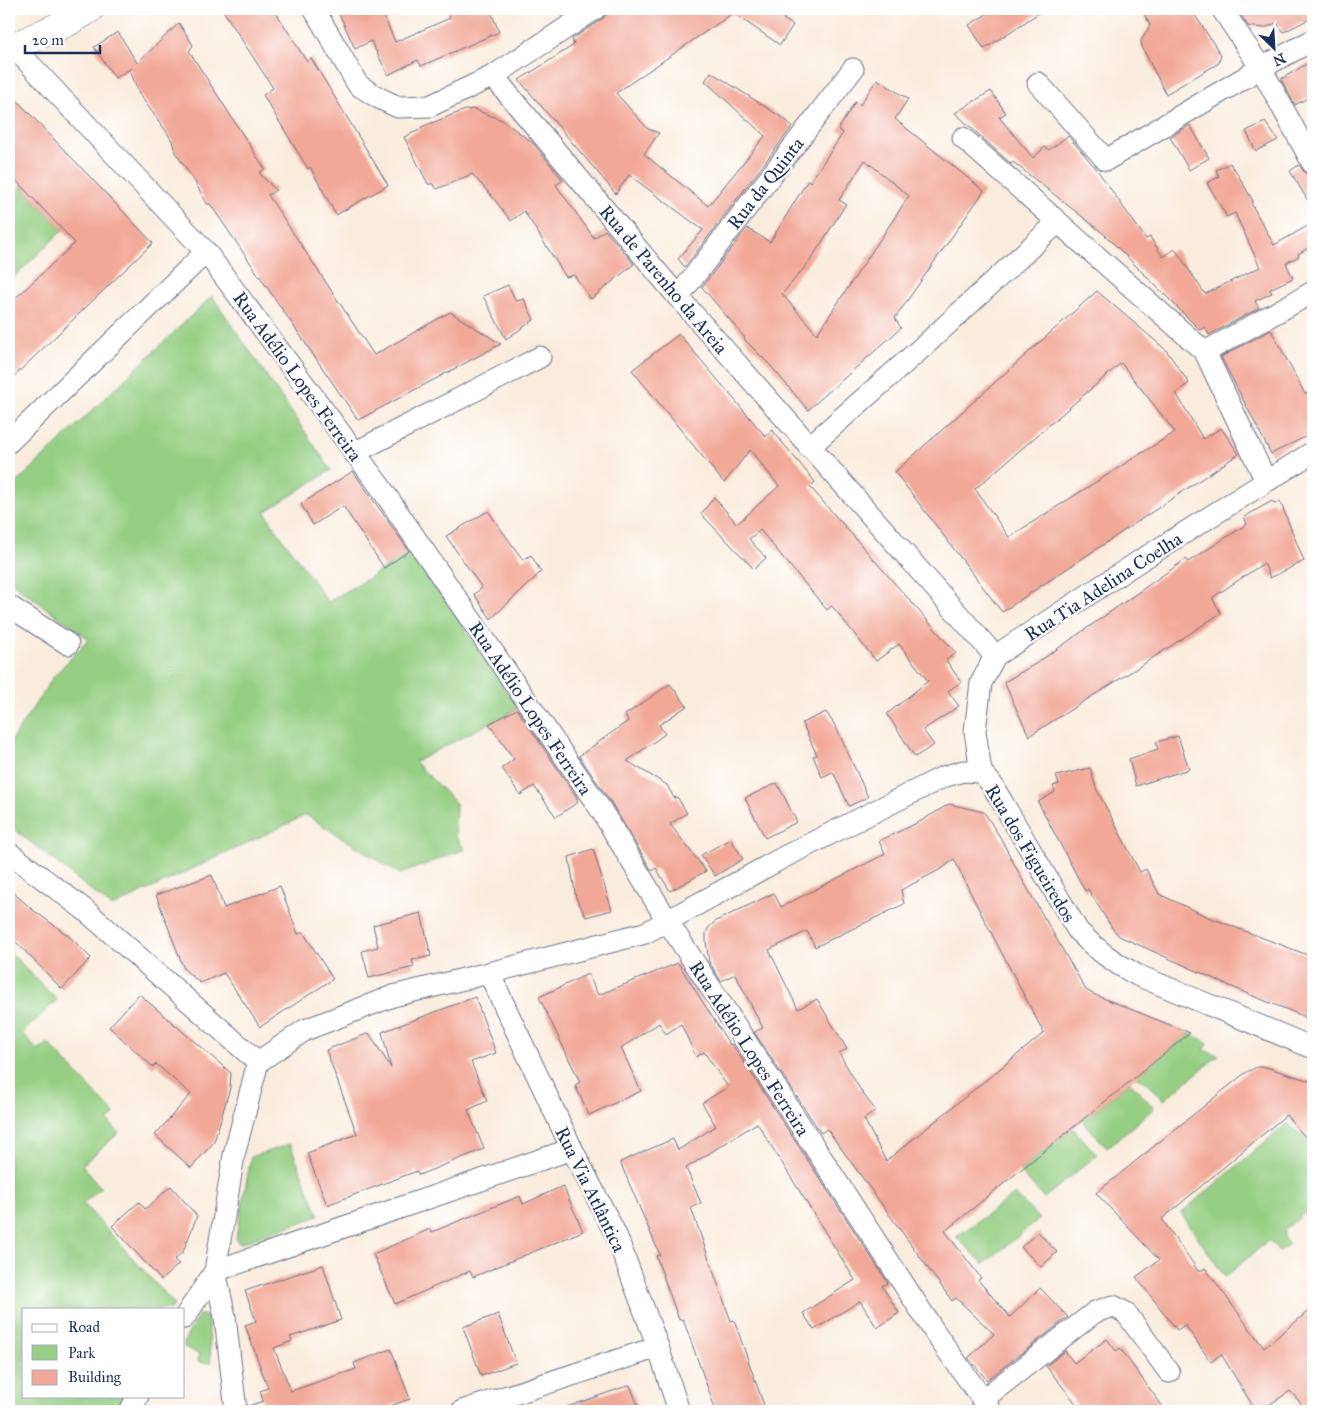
<svg xmlns="http://www.w3.org/2000/svg" width="1322" height="1420" font-family="'IM FELL Great Primer',serif">
  <rect width="100%" height="100%" fill="#fff"/>
  <filter id="ink" filterUnits="userSpaceOnUse"><feTurbulence type="fractalNoise" baseFrequency=".02" numOctaves="2"/><feDisplacementMap in="SourceGraphic" scale="10" xChannelSelector="R" yChannelSelector="G"/><feConvolveMatrix kernelMatrix="1 2 1 2 8 2 1 2 1" color-interpolation-filters="sRGB"/></filter>
  <filter id="wash" filterUnits="userSpaceOnUse"><feTurbulence type="fractalNoise" baseFrequency=".0096" numOctaves="4" result="noise"/><feDisplacementMap in="SourceGraphic" scale="20" xChannelSelector="R" yChannelSelector="G"/><feGaussianBlur stdDeviation="1.12" result="paint"/><feColorMatrix in="noise" values="0 0 0 0 0 0 0 0 0 0 0 0 0 0 0 0 0 1.4 0 .05"/><feComposite in="paint" operator="in"/></filter>
  <g filter="url(#wash)">
    <rect width="100%" height="100%" fill="#f9ecdc"/>
    <g fill="#95cf83" stroke="#587f70">
      <path d="M 21,186 L 63,230 L 9,282 L 9,197 Z"/>
      <path d="M 212,296 L 331,470 L 265,512 L 275,528 L 328,602 L 412,552 L 518,708 L 415,762 L 456,803 L 455,836 L 465,849 L 400,874 L 306,815 L 112,907 L 9,825 L 9,747 L 11,741 L 54,676 L 89,639 L 9,581 L 9,490 Z"/>
      <path d="M 9,951 L 57,1000 L 22,1033 L 38,1051 L 48,1043 L 115,1114 L 108,1121 L 119,1133 L 82,1165 L 101,1188 L 83,1203 L 174,1304 L 172,1309 L 24,1309 L 24,1396 L 127,1396 L 119,1411 L 14,1411 L 9,1406 Z"/>
      <path d="M 1190,1033 L 1208,1043 L 1204,1050 L 1219,1055 L 1164,1100 L 1148,1083 L 1136,1076 Z"/>
      <path d="M 1130,1082 L 1154,1108 L 1107,1148 L 1082,1120 Z"/>
      <path d="M 1288,1123 L 1313,1146 L 1313,1206 L 1284,1230 L 1284,1237 L 1289,1244 L 1279,1251 L 1269,1240 L 1225,1277 L 1181,1213 Z"/>
      <path d="M 1073,1128 L 1097,1155 L 1044,1198 L 1019,1171 Z"/>
      <path d="M 290,1144 L 319,1216 L 241,1243 L 238,1242 L 236,1238 L 251,1157 Z"/>
      <path d="M 1015,1194 L 1039,1219 L 984,1264 L 956,1237 Z"/>
      <path d="M 198,1315 L 203,1315 L 207,1317 L 208,1321 L 211,1363 L 198,1362 L 199,1354 L 184,1347 L 184,1342 Z"/>
    </g>
    <g id="blocks">
      <g fill="#f2a897" fill-rule="evenodd">
        <path d="M 222,9 L 274,9 L 307,62 L 311,58 L 388,185 L 336,215 L 310,167 L 308,169 L 263,95 L 273,88 Z"/>
        <path d="M 337,9 L 381,9 L 395,42 L 450,18 L 446,9 L 490,9 L 499,32 L 421,66 L 418,60 L 388,75 L 371,41 L 355,49 Z"/>
        <path d="M 557,9 L 573,9 L 561,16 Z"/>
        <path d="M 607,9 L 796,9 L 783,19 L 793,25 L 780,45 L 733,13 L 616,93 L 648,129 L 659,133 L 644,154 L 708,206 L 765,136 L 705,81 L 711,72 L 786,120 L 792,127 L 685,267 L 678,259 L 703,230 L 629,175 L 616,194 L 519,80 L 574,45 L 572,39 L 602,19 L 606,15 Z"/>
        <path d="M 995,9 L 1045,9 L 984,49 L 969,25 Z"/>
        <path d="M 1141,9 L 1191,9 L 1221,55 L 1219,63 L 1166,94 L 1142,47 L 1141,41 L 1150,25 Z"/>
        <path d="M 1237,9 L 1313,9 L 1313,17 L 1284,32 L 1277,23 L 1264,28 L 1248,26 Z"/>
        <path d="M 179,23 L 193,45 L 189,51 L 265,169 L 259,173 L 276,190 L 268,195 L 374,355 L 450,312 L 501,344 L 358,420 L 210,204 L 207,204 L 195,182 L 175,152 L 172,141 L 166,131 L 139,94 L 130,70 L 132,68 L 115,78 L 94,47 L 118,32 L 137,63 Z"/>
        <path d="M 1313,60 L 1313,95 L 1295,105 L 1281,79 Z"/>
        <path d="M 877,79 L 908,99 L 895,119 L 984,191 L 895,318 L 901,328 L 808,410 L 770,365 L 744,339 L 745,338 L 702,287 L 747,228 L 770,242 L 808,180 L 810,182 L 843,133 L 838,130 L 855,102 L 860,105 ZM 865,160 L 909,196 L 817,334 L 782,294 L 810,261 L 846,204 L 839,200 Z"/>
        <path d="M 991,91 L 1006,113 L 999,117 L 1033,158 L 1045,147 L 1049,150 L 1068,136 L 1095,167 L 1146,239 L 1150,237 L 1163,257 L 1175,249 L 1205,294 L 1260,267 L 1235,213 L 1227,217 L 1207,183 L 1219,177 L 1216,170 L 1230,163 L 1233,169 L 1234,168 L 1253,201 L 1251,203 L 1274,245 L 1313,223 L 1313,245 L 1298,254 L 1299,256 L 1286,263 L 1293,278 L 1270,289 L 1272,293 L 1255,301 L 1259,308 L 1209,335 L 1205,327 L 1200,330 L 1104,234 L 1013,162 L 1011,164 L 955,113 Z"/>
        <path d="M 9,92 L 153,243 L 9,381 L 9,304 L 75,243 L 9,173 Z"/>
        <path d="M 473,109 L 502,120 L 532,142 L 563,180 L 556,185 L 594,238 L 605,230 L 634,264 L 591,299 L 574,275 L 566,277 L 524,211 L 511,221 L 490,194 L 472,174 L 437,189 L 433,184 L 428,184 L 404,137 L 422,129 L 421,127 L 465,110 Z"/>
        <path d="M 1265,122 L 1278,140 L 1256,151 L 1246,131 Z"/>
        <path d="M 1190,125 L 1209,158 L 1189,170 L 1170,137 Z"/>
        <path d="M 1299,165 L 1306,174 L 1313,176 L 1313,209 L 1290,171 Z"/>
        <path d="M 508,285 L 516,301 L 524,299 L 534,320 L 506,339 L 483,296 Z"/>
        <path d="M 1097,291 L 1166,350 L 1189,383 L 1176,393 L 1203,439 L 1221,428 L 1239,454 L 1002,612 L 895,472 ZM 1121,363 L 1175,432 L 1009,537 L 975,489 Z"/>
        <path d="M 1271,330 L 1305,394 L 1313,390 L 1313,433 L 1271,454 L 1221,357 Z"/>
        <path d="M 679,334 L 766,437 L 772,430 L 815,482 L 810,487 L 956,653 L 946,660 L 961,682 L 948,691 L 959,706 L 923,730 L 934,745 L 915,757 L 887,714 L 928,681 L 899,644 L 876,661 L 832,606 L 827,610 L 760,530 L 749,539 L 766,558 L 754,569 L 701,514 L 714,497 L 737,524 L 779,486 L 750,450 L 724,483 L 632,370 Z"/>
        <path d="M 353,471 L 409,551 L 384,568 L 343,506 L 313,525 L 301,504 Z"/>
        <path d="M 1272,501 L 1275,504 L 1280,501 L 1304,561 L 1270,578 L 1264,563 L 1212,598 L 1221,613 L 1145,663 L 1029,736 L 1004,682 L 1037,663 L 1186,559 L 1188,562 L 1247,524 L 1244,517 Z"/>
        <path d="M 488,511 L 523,560 L 531,555 L 541,572 L 491,619 L 474,594 L 482,588 L 446,536 Z"/>
        <path d="M 670,684 L 687,706 L 659,725 L 665,734 L 627,761 L 667,785 L 674,798 L 677,797 L 687,813 L 670,824 L 706,871 L 670,891 L 656,868 L 652,871 L 612,804 L 579,756 L 628,721 L 625,715 Z"/>
        <path d="M 517,709 L 576,796 L 578,802 L 556,817 L 534,786 L 520,795 L 502,768 L 514,759 L 489,724 Z"/>
        <path d="M 826,712 L 836,727 L 868,797 L 849,806 L 833,772 L 822,777 L 813,756 L 817,755 L 802,723 Z"/>
        <path d="M 1178,736 L 1189,769 L 1136,786 L 1129,759 L 1158,749 L 1156,742 Z"/>
        <path d="M 1090,768 L 1096,788 L 1140,872 L 1146,869 L 1159,894 L 1208,917 L 1313,957 L 1313,1020 L 1248,994 L 1119,936 L 1112,928 L 1088,889 L 1085,891 L 1038,802 L 1055,792 L 1053,786 L 1059,784 L 1056,776 Z"/>
        <path d="M 777,783 L 797,822 L 765,838 L 745,798 Z"/>
        <path d="M 949,804 L 984,812 L 1000,837 L 1022,879 L 1086,990 L 1093,994 L 1190,1033 L 945,1231 L 981,1278 L 978,1280 L 1010,1317 L 1040,1288 L 1068,1317 L 987,1380 L 968,1358 L 994,1334 L 956,1298 L 952,1301 L 827,1129 L 821,1133 L 754,1032 L 763,1028 L 735,974 L 721,981 L 709,962 L 706,941 L 706,933 L 709,927 L 716,921 L 774,893 L 781,907 L 885,854 L 879,841 L 921,821 ZM 954,859 L 975,902 L 1044,1033 L 886,1161 L 864,1119 L 876,1111 L 861,1091 L 839,1053 L 847,1049 L 817,999 L 798,1009 L 769,950 L 807,931 L 815,947 L 904,904 L 901,890 L 943,868 Z"/>
        <path d="M 731,839 L 743,859 L 715,876 L 701,855 Z"/>
        <path d="M 593,849 L 612,910 L 586,917 L 576,898 L 569,857 Z"/>
        <path d="M 212,875 L 224,908 L 280,886 L 298,934 L 303,932 L 333,979 L 260,1027 L 224,973 L 200,983 L 184,969 L 156,895 Z"/>
        <path d="M 9,889 L 33,910 L 69,936 L 91,958 L 62,989 L 9,935 Z"/>
        <path d="M 421,913 L 431,956 L 412,960 L 414,967 L 369,978 L 362,951 L 378,947 L 373,925 Z"/>
        <path d="M 678,963 L 730,1045 L 732,1044 L 888,1283 L 882,1286 L 899,1313 L 877,1328 L 860,1301 L 814,1330 L 803,1313 L 855,1280 L 757,1123 L 686,1168 L 701,1203 L 691,1208 L 731,1321 L 734,1320 L 766,1411 L 716,1411 L 683,1319 L 679,1320 L 656,1256 L 660,1255 L 620,1162 L 673,1139 L 678,1150 L 716,1126 L 702,1103 L 728,1087 L 704,1052 L 696,1057 L 681,1024 L 666,1034 L 659,1023 L 621,1048 L 641,1091 L 589,1115 L 575,1085 L 580,1082 L 539,997 L 588,974 L 598,995 Z"/>
        <path d="M 139,994 L 231,1073 L 230,1088 L 214,1142 L 191,1168 L 155,1135 L 191,1094 L 156,1064 L 153,1067 L 109,1027 Z"/>
        <path d="M 475,997 L 496,1053 L 471,1062 L 487,1101 L 468,1110 L 484,1149 L 419,1175 L 417,1171 L 327,1205 L 307,1153 L 357,1134 L 326,1050 L 369,1033 L 391,1068 L 382,1032 Z"/>
        <path d="M 1257,1067 L 1266,1067 L 1313,1082 L 1313,1146 L 1286,1115 L 1162,1219 L 1199,1272 L 1205,1268 L 1264,1348 L 1313,1307 L 1313,1411 L 1308,1411 L 1290,1391 L 1260,1411 L 1256,1411 L 1221,1354 L 1211,1362 L 1185,1325 L 1177,1330 L 1136,1277 L 1159,1260 L 1096,1193 L 1245,1073 Z"/>
        <path d="M 171,1186 L 197,1216 L 183,1252 L 174,1260 L 179,1264 L 161,1280 L 112,1226 L 139,1202 L 145,1209 Z"/>
        <path d="M 563,1186 L 583,1231 L 473,1277 L 470,1271 L 395,1304 L 373,1254 L 430,1229 L 432,1232 L 520,1196 L 523,1204 Z"/>
        <path d="M 1038,1232 L 1057,1252 L 1041,1267 L 1021,1247 Z"/>
        <path d="M 323,1265 L 341,1320 L 290,1337 L 292,1341 L 274,1348 L 291,1391 L 356,1369 L 354,1363 L 391,1349 L 410,1399 L 376,1411 L 248,1411 L 248,1406 L 263,1401 L 260,1391 L 268,1388 L 245,1325 L 256,1321 L 245,1291 Z"/>
        <path d="M 498,1314 L 516,1363 L 481,1376 L 463,1327 Z"/>
        <path d="M 1107,1339 L 1116,1351 L 1120,1348 L 1166,1411 L 1082,1411 L 1046,1366 L 1065,1351 L 1074,1363 Z"/>
        <path d="M 630,1385 L 640,1411 L 565,1411 L 564,1408 Z"/>
      </g>
    </g>
  </g>
  <g filter="url(#ink)">
    <use href="#blocks" fill-opacity="0" stroke="#69718a" stroke-width="1"/>
    <g fill="none" stroke-linecap="round" stroke-linejoin="round">
      <defs>
        <g id="street">
          <path d="M 314,9 L 358,85 L 379,98 L 398,107 L 430,106 L 493,76 L 678,297 L 995,656"/>
          <path d="M 1222,9 L 1261,68 L 1313,164"/>
          <path d="M 9,42 L 206,252 L 379,485 L 601,810 L 668,922 L 940,1340 L 991,1411"/>
          <path d="M 493,76 L 595,9"/>
          <path d="M 1038,83 L 1106,160 L 1261,68 L 1313,40"/>
          <path d="M 963,138 L 1205,352 L 1266,481"/>
          <path d="M 678,297 L 853,69"/>
          <path d="M 1205,352 L 1313,292"/>
          <path d="M 9,442 L 206,252"/>
          <path d="M 809,447 L 926,344 L 1058,222"/>
          <path d="M 354,453 L 540,357"/>
          <path d="M 9,606 L 68,644"/>
          <path d="M 981,772 L 975,731 L 981,683 L 995,656 L 1138,562 L 1313,452"/>
          <path d="M 9,853 L 85,910 L 258,1062"/>
          <path d="M 489,973 L 572,1149 L 616,1235 L 658,1347 L 679,1411"/>
          <path d="M 184,1318 L 215,1271 L 572,1149"/>
          <path d="M 982,1400 L 1095,1312 L 1113,1306 L 1126,1313 L 1169,1372"/>
          <path d="M 130,1411 L 138,1396"/>
          <path d="M 236,1411 L 225,1317 L 215,1271 L 234,1155 L 258,1062 L 305,1030 L 393,996 L 489,973 L 645,933 L 784,857 L 943,777 L 963,771 L 981,772 L 991,783 L 1078,931 C 1096,950 1114,963 1137,975 L 1313,1048"/>
          <path d="M 462,1411 L 658,1347"/>
        </g>
        <path id="secondary" d="M 9,52 L 13,47 L 68,22 L 90,9"/>
      </defs>
      <use href="#street" stroke="#69718a" stroke-width="23"/>
      <use href="#secondary" stroke="#69718a" stroke-width="29"/>
      <use href="#street" stroke="#fff" stroke-width="21"/>
      <use href="#secondary" stroke="#fff" stroke-width="28"/>
    </g>
  </g>
  <g text-anchor="middle" stroke-width="4.5" stroke-linejoin="round" paint-order="stroke">
    <g font-size="19" fill="#1b2f5e" stroke="#fff">
      <text transform="translate(765 183) rotate(-52)" y="7">Rua da Quinta</text>
      <text transform="translate(664 279) rotate(50)" y="7">Rua de Parenho da Areia</text>
      <text transform="translate(298 376) rotate(54)" y="7">Rua Adélio Lopes Ferreira</text>
      <text transform="translate(1103 586) rotate(-33)" y="7">Rua Tia Adelina Coelha</text>
      <text transform="translate(531 708) rotate(56)" y="7">Rua Adélio Lopes Ferreira</text>
      <text transform="translate(1031 853) rotate(59)" y="7">Rua dos Figueiredos</text>
      <text transform="translate(750 1048) rotate(57)" y="7">Rua Adélio Lopes Ferreira</text>
      <text transform="translate(591 1189) rotate(64)" y="7">Rua Via Atlântica</text>
    </g>
  </g>
  <rect width="1322" height="1420" fill="none" stroke="#fff" stroke-width="30"/>
  <rect x="22" y="1308" width="162" height="90" fill="#ffffff" stroke="#a4acbf"/>
  <rect x="32" y="1324" width="25" height="8" fill="#ffffff" stroke="#a4acbf"/>
  <text x="68" y="1332" font-size="15" fill="#1b2f5e">Road</text>
  <rect x="32" y="1345" width="25" height="15" fill="#95cf83" stroke="#a4acbf"/>
  <text x="68" y="1358" font-size="15" fill="#1b2f5e">Park</text>
  <rect x="32" y="1370" width="25" height="15" fill="#f2a897" stroke="#a4acbf"/>
  <text x="68" y="1382" font-size="15" fill="#1b2f5e">Building</text>
  <g transform="translate(1274 48) rotate(155)" stroke="#ffffff" stroke-width="4" paint-order="stroke">
  <path d="M0-4L9 19L0 12L-9 19Z" fill="#1b2f5e"/>
  <text y="-8" font-size="14" font-weight="bold" text-anchor="middle" fill="#1b2f5e">N</text>
  </g>
  <path d="M25 45v8h75v-8" fill="none" stroke="#1b2f5e" stroke-width="2.5"/>
  <text x="32" y="45" font-size="15" fill="#1b2f5e" stroke="#ffffff" stroke-width="4" paint-order="stroke">20 m</text>
</svg>
